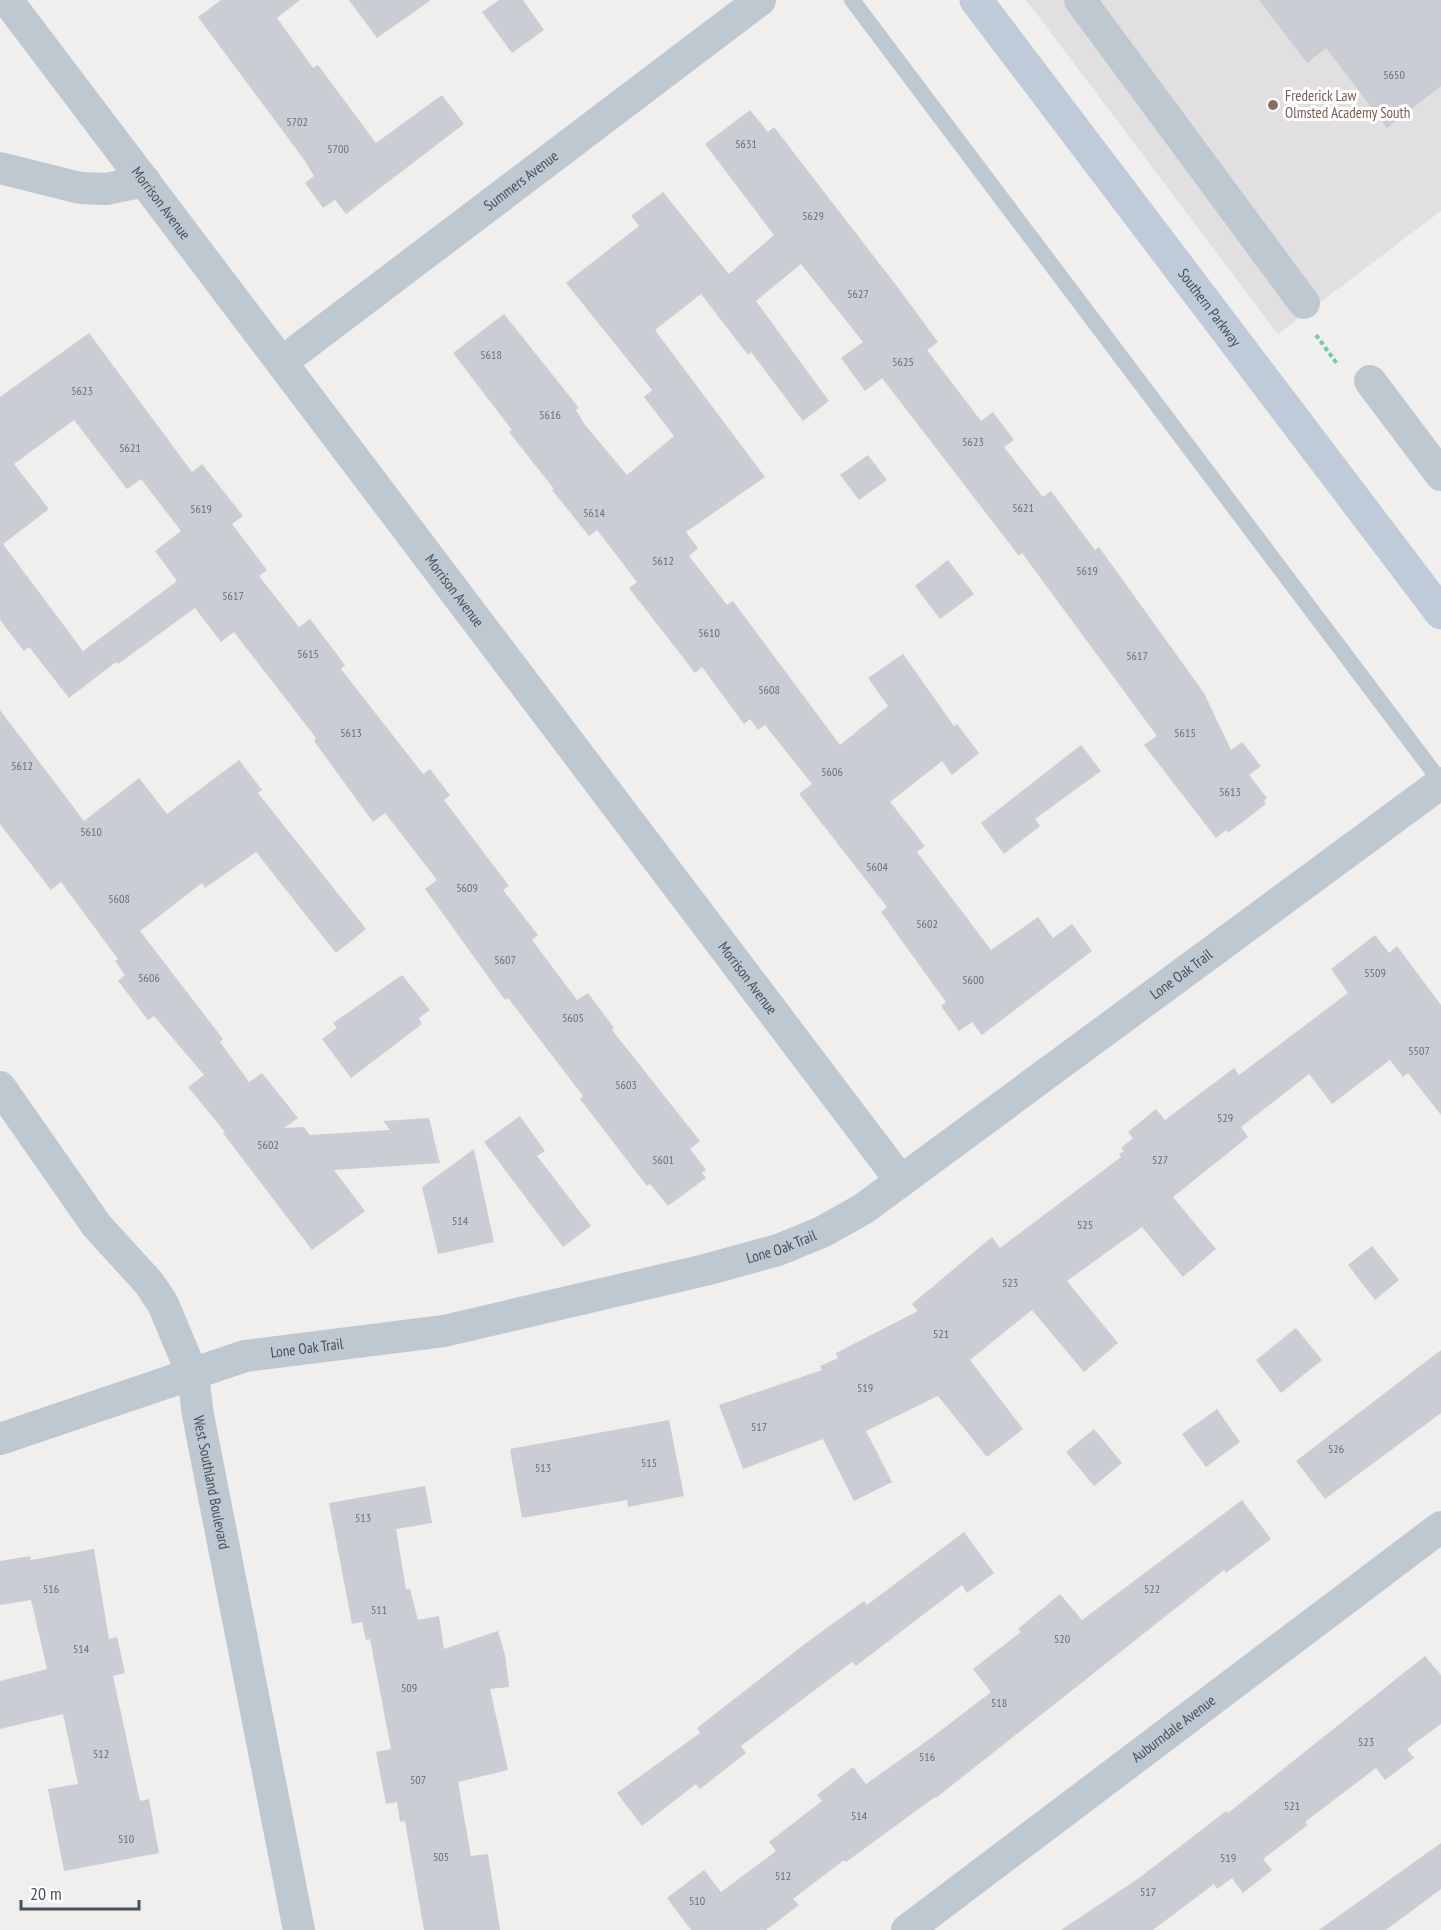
<svg xmlns="http://www.w3.org/2000/svg" width="1441" height="1930" font-family="'PT Sans Narrow',sans-serif">
  <rect width="100%" height="100%" fill="#f1eeee"/>
  <path fill="#e2dfe0" d="M 1026,0 L 1441,0 L 1441,211 L 1278,334 Z"/>
  <g fill="#cacdd3" fill-rule="evenodd">
    <path d="M 221,0 L 300,0 L 277,18 L 313,68 L 318,65 L 376,143 L 442,95 L 464,124 L 346,214 L 335,200 L 323,208 L 305,183 L 314,176 L 305,161 L 198,17 Z"/>
    <path d="M 349,0 L 431,0 L 377,38 Z"/>
    <path d="M 499,0 L 523,0 L 544,30 L 512,53 L 482,12 Z"/>
    <path d="M 1259,0 L 1441,0 L 1441,86 L 1387,128 L 1326,48 L 1307,63 Z"/>
    <path d="M 750,110 L 768,132 L 774,127 L 899,289 L 938,342 L 927,350 L 981,421 L 993,412 L 1014,440 L 1004,447 L 1043,497 L 1051,491 L 1095,550 L 1099,547 L 1204,693 L 1231,750 L 1242,742 L 1261,766 L 1249,775 L 1267,798 L 1264,801 L 1266,804 L 1228,833 L 1226,830 L 1216,838 L 1144,745 L 1157,736 L 1022,553 L 1019,556 L 882,378 L 865,391 L 841,358 L 863,342 L 801,264 L 756,301 L 829,401 L 803,421 L 751,352 L 748,355 L 701,294 L 655,330 L 765,477 L 686,532 L 698,548 L 689,556 L 727,605 L 733,601 L 840,745 L 888,706 L 868,678 L 903,654 L 954,726 L 957,724 L 979,753 L 952,775 L 942,761 L 890,802 L 925,846 L 917,852 L 991,950 L 1038,917 L 1053,938 L 1072,924 L 1092,951 L 982,1035 L 972,1022 L 959,1031 L 941,1006 L 946,1002 L 881,912 L 887,907 L 799,794 L 812,784 L 765,725 L 758,730 L 750,719 L 744,724 L 702,667 L 695,673 L 629,588 L 637,582 L 597,530 L 589,536 L 552,490 L 554,489 L 509,432 L 512,430 L 453,353 L 504,314 L 579,408 L 576,410 L 585,425 L 627,475 L 674,436 L 644,397 L 652,390 L 566,283 L 639,226 L 631,216 L 663,192 L 729,274 L 774,235 L 705,144 Z"/>
    <path d="M 89,333 L 192,472 L 202,464 L 243,516 L 232,524 L 267,570 L 259,576 L 299,627 L 310,619 L 345,665 L 341,669 L 423,774 L 430,769 L 450,795 L 444,800 L 509,886 L 503,890 L 538,935 L 532,940 L 577,1000 L 588,993 L 614,1028 L 612,1030 L 700,1141 L 690,1149 L 706,1170 L 702,1173 L 706,1178 L 668,1206 L 650,1184 L 647,1186 L 580,1099 L 583,1096 L 508,998 L 505,1000 L 425,889 L 437,880 L 385,813 L 373,822 L 314,741 L 316,738 L 234,632 L 221,642 L 195,608 L 118,664 L 116,662 L 69,698 L 29,647 L 24,651 L 0,620 L 0,397 ZM 74,420 L 127,489 L 141,479 L 181,531 L 155,551 L 177,581 L 83,651 L 3,544 L 49,509 L 14,464 Z"/>
    <path d="M 868,455 L 887,480 L 859,500 L 840,475 Z"/>
    <path d="M 948,560 L 974,594 L 940,619 L 915,586 Z"/>
    <path d="M 0,710 L 84,821 L 139,778 L 167,814 L 239,760 L 262,790 L 258,793 L 366,929 L 336,953 L 256,852 L 205,888 L 202,883 L 140,931 L 223,1039 L 220,1042 L 249,1082 L 262,1073 L 298,1118 L 284,1128 L 304,1127 L 310,1135 L 390,1130 L 383,1121 L 429,1118 L 440,1163 L 334,1170 L 365,1211 L 312,1250 L 223,1133 L 225,1132 L 188,1087 L 204,1075 L 154,1016 L 148,1020 L 118,981 L 125,975 L 115,961 L 118,959 L 61,882 L 51,890 L 0,824 Z"/>
    <path d="M 1081,745 L 1101,771 L 1035,819 L 1040,826 L 1004,854 L 981,823 Z"/>
    <path d="M 1375,935 L 1389,953 L 1397,946 L 1441,1005 L 1441,1115 L 1408,1073 L 1403,1077 L 1390,1060 L 1332,1104 L 1309,1074 L 1241,1127 L 1248,1137 L 1173,1197 L 1216,1249 L 1183,1277 L 1142,1227 L 1067,1281 L 1118,1343 L 1084,1372 L 1032,1310 L 970,1360 L 1023,1429 L 987,1457 L 938,1396 L 866,1431 L 892,1482 L 854,1501 L 823,1439 L 743,1469 L 719,1405 L 822,1370 L 820,1366 L 838,1358 L 836,1353 L 918,1311 L 912,1304 L 992,1237 L 1000,1248 L 1121,1157 L 1119,1154 L 1124,1151 L 1121,1148 L 1133,1138 L 1128,1132 L 1156,1109 L 1165,1120 L 1234,1068 L 1239,1075 L 1348,993 L 1331,969 Z"/>
    <path d="M 402,975 L 430,1010 L 419,1018 L 422,1024 L 351,1078 L 322,1039 L 337,1028 L 333,1023 Z"/>
    <path d="M 520,1116 L 545,1151 L 537,1156 L 591,1226 L 563,1247 L 484,1142 Z"/>
    <path d="M 474,1149 L 494,1242 L 438,1254 L 422,1187 Z"/>
    <path d="M 1372,1246 L 1399,1280 L 1375,1300 L 1348,1265 Z"/>
    <path d="M 1296,1328 L 1322,1360 L 1281,1393 L 1256,1360 Z"/>
    <path d="M 1441,1350 L 1441,1413 L 1325,1499 L 1296,1461 Z"/>
    <path d="M 1217,1409 L 1240,1442 L 1206,1467 L 1182,1434 Z"/>
    <path d="M 669,1420 L 684,1496 L 628,1507 L 627,1500 L 522,1518 L 510,1449 Z"/>
    <path d="M 1094,1429 L 1122,1463 L 1094,1486 L 1066,1452 Z"/>
    <path d="M 425,1486 L 432,1523 L 396,1529 L 406,1589 L 410,1589 L 418,1620 L 439,1616 L 444,1649 L 498,1631 L 505,1655 L 509,1687 L 490,1689 L 508,1770 L 458,1782 L 471,1856 L 488,1854 L 500,1930 L 424,1930 L 405,1821 L 400,1822 L 397,1802 L 386,1804 L 376,1752 L 391,1749 L 370,1639 L 366,1640 L 362,1622 L 352,1624 L 329,1503 Z"/>
    <path d="M 1242,1500 L 1271,1539 L 1226,1573 L 1224,1570 L 936,1798 L 935,1797 L 846,1862 L 844,1860 L 793,1899 L 799,1905 L 766,1930 L 691,1930 L 667,1898 L 704,1870 L 721,1892 L 776,1851 L 769,1842 L 822,1801 L 817,1795 L 853,1767 L 866,1784 L 935,1735 L 991,1692 L 973,1669 L 1021,1632 L 1018,1629 L 1060,1594 L 1082,1620 Z"/>
    <path d="M 964,1532 L 994,1573 L 967,1593 L 962,1585 L 856,1666 L 852,1662 L 741,1746 L 746,1753 L 700,1789 L 696,1784 L 642,1826 L 617,1793 L 700,1733 L 697,1728 L 806,1643 L 864,1601 L 867,1605 Z"/>
    <path d="M 94,1549 L 109,1639 L 117,1637 L 125,1673 L 113,1676 L 140,1801 L 149,1799 L 159,1853 L 64,1871 L 48,1789 L 78,1784 L 63,1714 L 0,1729 L 0,1681 L 47,1669 L 31,1600 L 0,1605 L 0,1561 L 30,1556 L 31,1560 Z"/>
    <path d="M 1425,1656 L 1441,1675 L 1441,1724 L 1407,1749 L 1414,1758 L 1385,1780 L 1376,1768 L 1305,1822 L 1308,1825 L 1263,1859 L 1272,1870 L 1243,1893 L 1232,1878 L 1217,1889 L 1214,1884 L 1153,1930 L 1061,1930 L 1139,1878 L 1226,1811 L 1228,1813 Z"/>
    <path d="M 1441,1843 L 1441,1889 L 1386,1930 L 1319,1930 Z"/>
  </g>
  <g fill="none" stroke-linecap="round" stroke-linejoin="round">
    <path stroke="#70d0a1" stroke-width="4" stroke-dasharray="4.5 3" stroke-linecap="butt" d="M 1316,335 L 1338,365"/>
    <path stroke="#bec8d1" stroke-width="16" d="M 852,0 L 1441,782"/>
    <g stroke="#bec8d1" stroke-width="32">
      <path id="s1" d="M 7,0 L 901,1181"/>
      <path d="M 1080,0 L 1304,303"/>
      <path d="M 0,168 L 80,188 L 106,189 L 145,181"/>
      <path id="s2" d="M 282,362 L 760,0"/>
      <path d="M 1370,381 L 1441,475"/>
      <path id="s3" d="M 0,1087 L 97,1226 L 149,1283 L 163,1304 L 193,1376 L 198,1415 L 299,1930"/>
      <path id="s4" d="M 0,1439 L 245,1356 L 444,1331 L 705,1270 L 778,1250 L 822,1232 L 863,1209 L 901,1181 L 1441,783"/>
      <path id="s5" d="M 907,1930 L 1441,1527"/>
    </g>
    <path stroke="#bfcbd8" stroke-width="33" id="s6" d="M 976,0 L 1441,613"/>
  </g>
  <circle fill="#8d6e63" stroke="#fff" stroke-width="2" cx="1273" cy="105" r="6"/>
  <g text-anchor="middle" stroke-width="6" stroke-linejoin="round" paint-order="stroke">
    <g font-size="12" fill="#66707a">
      <text x="1394" y="79">5650</text>
      <text x="297" y="126">5702</text>
      <text x="746" y="148">5631</text>
      <text x="338" y="153">5700</text>
      <text x="813" y="220">5629</text>
      <text x="858" y="298">5627</text>
      <text x="491" y="359">5618</text>
      <text x="903" y="366">5625</text>
      <text x="82" y="395">5623</text>
      <text x="550" y="419">5616</text>
      <text x="973" y="446">5623</text>
      <text x="130" y="452">5621</text>
      <text x="1023" y="512">5621</text>
      <text x="201" y="513">5619</text>
      <text x="594" y="517">5614</text>
      <text x="663" y="565">5612</text>
      <text x="1087" y="575">5619</text>
      <text x="233" y="600">5617</text>
      <text x="709" y="637">5610</text>
      <text x="308" y="658">5615</text>
      <text x="1137" y="660">5617</text>
      <text x="769" y="694">5608</text>
      <text x="351" y="737">5613</text>
      <text x="1185" y="737">5615</text>
      <text x="22" y="770">5612</text>
      <text x="832" y="776">5606</text>
      <text x="1230" y="796">5613</text>
      <text x="91" y="836">5610</text>
      <text x="877" y="871">5604</text>
      <text x="467" y="892">5609</text>
      <text x="119" y="903">5608</text>
      <text x="927" y="928">5602</text>
      <text x="505" y="964">5607</text>
      <text x="1375" y="977">5509</text>
      <text x="149" y="982">5606</text>
      <text x="973" y="984">5600</text>
      <text x="573" y="1022">5605</text>
      <text x="1419" y="1055">5507</text>
      <text x="626" y="1089">5603</text>
      <text x="1225" y="1122">529</text>
      <text x="268" y="1149">5602</text>
      <text x="663" y="1164">5601</text>
      <text x="1160" y="1164">527</text>
      <text x="460" y="1225">514</text>
      <text x="1085" y="1229">525</text>
      <text x="1010" y="1287">523</text>
      <text x="941" y="1338">521</text>
      <text x="865" y="1392">519</text>
      <text x="759" y="1431">517</text>
      <text x="1336" y="1453">526</text>
      <text x="649" y="1467">515</text>
      <text x="543" y="1472">513</text>
      <text x="363" y="1522">513</text>
      <text x="51" y="1593">516</text>
      <text x="1152" y="1593">522</text>
      <text x="379" y="1614">511</text>
      <text x="1062" y="1643">520</text>
      <text x="81" y="1653">514</text>
      <text x="409" y="1692">509</text>
      <text x="999" y="1707">518</text>
      <text x="1366" y="1746">523</text>
      <text x="101" y="1758">512</text>
      <text x="927" y="1761">516</text>
      <text x="418" y="1784">507</text>
      <text x="1292" y="1810">521</text>
      <text x="859" y="1820">514</text>
      <text x="126" y="1843">510</text>
      <text x="441" y="1861">505</text>
      <text x="1228" y="1862">519</text>
      <text x="783" y="1880">512</text>
      <text x="1148" y="1896">517</text>
      <text x="697" y="1905">510</text>
    </g>
    <g font-size="15" fill="#785e54" stroke="#fff" text-anchor="start">
      <text x="1285" y="101">Frederick Law<tspan x="1285" dy="17">Olmsted Academy South</tspan></text>
    </g>
    <g font-size="15" fill="#45515c" stroke="#fff">
      <text dy="5" stroke="none"><textPath href="#s2" startOffset="300">Summers Avenue</textPath></text>
      <text dy="5" stroke="none"><textPath href="#s1" startOffset="255">Morrison Avenue</textPath></text>
      <text dy="5" stroke="none"><textPath href="#s6" startOffset="386">Southern Parkway</textPath></text>
      <text dy="5" stroke="none"><textPath href="#s1" startOffset="741">Morrison Avenue</textPath></text>
      <text dy="5" stroke="none"><textPath href="#s4" startOffset="1293">Lone Oak Trail</textPath></text>
      <text dy="5" stroke="none"><textPath href="#s1" startOffset="1227">Morrison Avenue</textPath></text>
      <text dy="5" stroke="none"><textPath href="#s4" startOffset="807">Lone Oak Trail</textPath></text>
      <text dy="5" stroke="none"><textPath href="#s4" startOffset="321">Lone Oak Trail</textPath></text>
      <text dy="5" stroke="none"><textPath href="#s3" startOffset="458">West Southland Boulevard</textPath></text>
      <text dy="5" stroke="none"><textPath href="#s5" startOffset="334">Auburndale Avenue</textPath></text>
    </g>
  </g>
  <path d="M21 1900v9h118v-9" fill="none" stroke="#45515c" stroke-width="3"/>
  <text x="30" y="1900" font-size="18" fill="#45515c" stroke="#ffffff" stroke-width="4.5" paint-order="stroke">20 m</text>
</svg>
